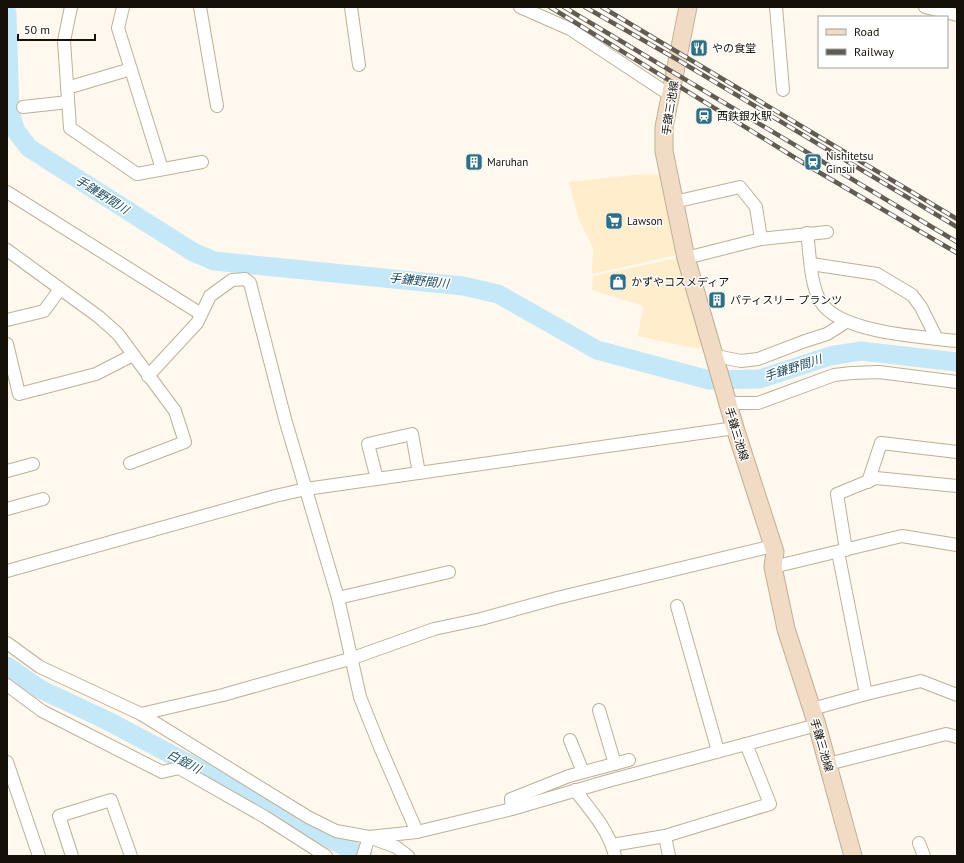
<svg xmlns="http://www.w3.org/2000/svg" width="964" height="863" font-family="'PT Sans','Noto Sans JP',sans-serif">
  <rect width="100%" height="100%" fill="#fef8ee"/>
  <g fill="#ffedcb">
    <path d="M 654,174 L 663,176 L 681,254 L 592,274 L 593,248 L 578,217 L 569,182 L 633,175 Z"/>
    <path d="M 682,257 L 705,341 L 699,349 L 638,336 L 643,306 L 592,290 L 593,276 Z"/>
  </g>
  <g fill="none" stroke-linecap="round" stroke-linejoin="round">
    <g stroke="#c5e8f8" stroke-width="19">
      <path d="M 7,13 L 10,113 L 16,131 L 29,148 L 193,252 L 214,261 L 463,286 L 498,294 L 597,350 L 709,380 L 760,379 L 830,356 L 861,351 L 957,362"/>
      <path d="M 7,666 L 40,689 L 108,721 L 363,856"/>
    </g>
    <defs>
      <g id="minor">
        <path d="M 71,7 L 64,41 L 70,128 L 137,174 L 202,162"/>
        <path d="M 123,7 L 118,28 L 162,169"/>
        <path d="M 200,7 L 217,106"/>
        <path d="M 351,7 L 359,65"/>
        <path d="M 520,7 L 570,29 L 670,95"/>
        <path d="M 776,7 L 783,90"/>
        <path d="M 925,7 L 957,15"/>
        <path d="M 67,88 L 131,69"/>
        <path d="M 23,107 L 68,102"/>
        <path d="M 7,192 L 201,314"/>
        <path d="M 674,202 L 740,187 L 756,207 L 761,239"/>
        <path d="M 807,233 C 810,253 810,286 821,302 C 840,333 923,337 957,341"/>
        <path d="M 7,250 L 99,317 L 118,334 L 175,411 L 185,442 L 130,463"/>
        <path d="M 686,258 L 761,239 L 827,232"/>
        <path d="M 811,264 L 877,274 L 912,295 L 921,307 L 937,339"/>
        <path d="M 7,320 L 44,311 L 60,289"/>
        <path d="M 7,344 L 19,394 L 96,374 L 133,355"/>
        <path d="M 716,356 L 741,361 L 758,359 L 805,341 L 827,334 L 846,322"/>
        <path d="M 148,376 L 197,323 L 210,296 L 232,280 L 245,279 L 250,283 L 285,419 L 338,598 L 360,697 L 380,747 L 417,832"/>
        <path d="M 728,403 L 758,403 L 834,375 L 852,373 L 879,372 L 957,382"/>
        <path d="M 7,471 L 33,464"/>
        <path d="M 377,479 L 368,444 L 412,434 L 419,473"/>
        <path d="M 868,482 L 881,443 L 957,452"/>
        <path d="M 7,509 L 43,499"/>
        <path d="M 846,550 L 837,494 L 876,478 L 957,486"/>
        <path d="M 773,567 L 902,536 L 957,545"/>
        <path d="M 7,571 L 275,496 L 306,489 L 735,428"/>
        <path d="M 338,598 L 449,572"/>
        <path d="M 677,606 L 718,751"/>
        <path d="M 7,643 L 40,667 L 141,714 L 308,817 L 336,831 L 369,837 L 396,847 L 408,856"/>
        <path d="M 7,685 L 42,711 L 162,772 L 179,768 L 265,817 L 326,856"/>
        <path d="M 866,694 L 921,681 L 957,695"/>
        <path d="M 812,709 L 866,694 L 838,552"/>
        <path d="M 599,710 L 615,764"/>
        <path d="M 141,714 L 223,695 L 353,658 L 434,629 L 481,619 L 557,598 L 773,546"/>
        <path d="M 570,740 L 583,772"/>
        <path d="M 7,762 L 39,856"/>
        <path d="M 828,764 L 946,734 L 957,737"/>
        <path d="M 575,790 C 591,811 609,830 615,856"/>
        <path d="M 512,809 L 511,799 L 569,776 L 629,760"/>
        <path d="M 665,836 L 669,856"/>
        <path d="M 369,837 L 417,832 L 512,809 L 608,781 L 817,725"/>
        <path d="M 919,843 L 924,856"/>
        <path d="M 612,845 L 665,836 L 770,804 L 746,744"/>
        <path d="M 72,856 L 59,816 L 111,800 L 131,856"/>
        <path d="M 363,856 L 369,837"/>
      </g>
      <path id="secondary" d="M 688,7 L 664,127 L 664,151 L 686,258 L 735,428 L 775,552 L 773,567 L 786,629 L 817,725 L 853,856"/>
    </defs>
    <use href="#minor" stroke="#beb097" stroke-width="14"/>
    <use href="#secondary" stroke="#beb097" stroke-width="19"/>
    <use href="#minor" stroke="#fff" stroke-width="12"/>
    <use href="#secondary" stroke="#f2dbc4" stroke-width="17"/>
    <defs>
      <g id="rail">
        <path d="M 550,7 L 810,167 L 957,253"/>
        <path d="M 564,7 L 957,242"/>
        <path d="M 585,7 L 678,60 L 957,227"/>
        <path d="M 602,7 L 957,219"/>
      </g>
    </defs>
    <use href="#rail" stroke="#615c53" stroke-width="4.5"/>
    <use href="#rail" stroke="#fff" stroke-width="3" stroke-dasharray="9" stroke-linecap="butt"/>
  </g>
  <defs>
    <symbol id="restaurant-square" viewBox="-11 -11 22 22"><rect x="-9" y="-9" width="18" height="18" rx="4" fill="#2f6e83" stroke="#fff"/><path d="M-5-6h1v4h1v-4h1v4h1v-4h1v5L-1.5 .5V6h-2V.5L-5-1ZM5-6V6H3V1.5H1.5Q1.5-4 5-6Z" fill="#fff"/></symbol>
    <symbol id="station-square" viewBox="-11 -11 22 22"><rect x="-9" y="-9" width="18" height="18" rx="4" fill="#2f6e83" stroke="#fff"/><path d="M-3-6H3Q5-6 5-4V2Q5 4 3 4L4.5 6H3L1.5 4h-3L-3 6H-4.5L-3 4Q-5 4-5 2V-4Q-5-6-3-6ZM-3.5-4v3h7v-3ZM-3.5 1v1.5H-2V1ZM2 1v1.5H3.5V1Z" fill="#fff"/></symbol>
    <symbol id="building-square" viewBox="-11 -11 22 22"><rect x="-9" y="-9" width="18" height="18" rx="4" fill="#2f6e83" stroke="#fff"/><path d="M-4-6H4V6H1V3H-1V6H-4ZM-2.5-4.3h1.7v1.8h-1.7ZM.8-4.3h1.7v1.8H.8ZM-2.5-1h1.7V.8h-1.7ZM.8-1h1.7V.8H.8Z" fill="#fff"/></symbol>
    <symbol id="supermarket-square" viewBox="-11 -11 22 22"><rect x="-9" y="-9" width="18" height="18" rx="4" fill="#2f6e83" stroke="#fff"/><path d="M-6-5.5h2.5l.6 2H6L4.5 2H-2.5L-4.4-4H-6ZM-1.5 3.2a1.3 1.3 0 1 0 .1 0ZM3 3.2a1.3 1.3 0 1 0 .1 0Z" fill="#fff"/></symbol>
    <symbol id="shop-square" viewBox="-11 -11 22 22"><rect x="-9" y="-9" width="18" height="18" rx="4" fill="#2f6e83" stroke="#fff"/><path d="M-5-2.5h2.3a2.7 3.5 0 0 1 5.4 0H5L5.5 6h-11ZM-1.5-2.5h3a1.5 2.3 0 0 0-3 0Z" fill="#fff"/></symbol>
  </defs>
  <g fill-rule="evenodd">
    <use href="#restaurant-square" x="689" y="38" width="20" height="20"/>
    <use href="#station-square" x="694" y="106" width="20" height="20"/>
    <use href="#building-square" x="464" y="152" width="20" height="20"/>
    <use href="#station-square" x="803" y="152" width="20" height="20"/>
    <use href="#supermarket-square" x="604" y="211" width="20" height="20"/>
    <use href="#shop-square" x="608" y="272" width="20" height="20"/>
    <use href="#building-square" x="707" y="290" width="20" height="20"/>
  </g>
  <g text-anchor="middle" stroke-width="3" stroke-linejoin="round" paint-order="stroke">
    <g font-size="11" fill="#161108" stroke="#fff" text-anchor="start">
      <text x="712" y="52">やの食堂</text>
      <text x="717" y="120">西鉄銀水駅</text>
      <text x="826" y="160">Nishitetsu<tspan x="826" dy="13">Ginsui</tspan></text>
      <text x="487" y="166">Maruhan</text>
      <text x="627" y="225">Lawson</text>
      <text x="631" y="286">かずやコスメディア</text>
      <text x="730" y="304">パティスリー プランツ</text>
    </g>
    <g font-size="11" fill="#161108" stroke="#fff">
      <text transform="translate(670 108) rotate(-81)" y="4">手鎌三池線</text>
      <text transform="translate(737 434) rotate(73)" y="4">手鎌三池線</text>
      <text transform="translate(822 745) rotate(74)" y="4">手鎌三池線</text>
    </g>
    <g font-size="12" font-style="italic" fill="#1e4e61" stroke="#fff">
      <text transform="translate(102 195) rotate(32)" y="4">手鎌野間川</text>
      <text transform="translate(419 281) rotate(6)" y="4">手鎌野間川</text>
      <text transform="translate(793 368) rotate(-18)" y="4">手鎌野間川</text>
      <text transform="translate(184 762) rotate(28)" y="4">白銀川</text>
    </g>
  </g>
  <rect width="964" height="863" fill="none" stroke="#161108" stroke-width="16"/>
  <rect x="818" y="16" width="130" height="52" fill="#ffffff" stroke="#a2a09c"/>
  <rect x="826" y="29" width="20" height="6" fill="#f2dbc4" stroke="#a2a09c"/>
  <text x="854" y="36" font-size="12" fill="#161108">Road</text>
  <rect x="826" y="49" width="20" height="6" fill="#615c53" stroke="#a2a09c"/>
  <text x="854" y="56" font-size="12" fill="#161108">Railway</text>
  <path d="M18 34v6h77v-6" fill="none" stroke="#161108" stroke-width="2"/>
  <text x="24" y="34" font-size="12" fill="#161108" stroke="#ffffff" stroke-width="3" paint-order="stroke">50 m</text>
</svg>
